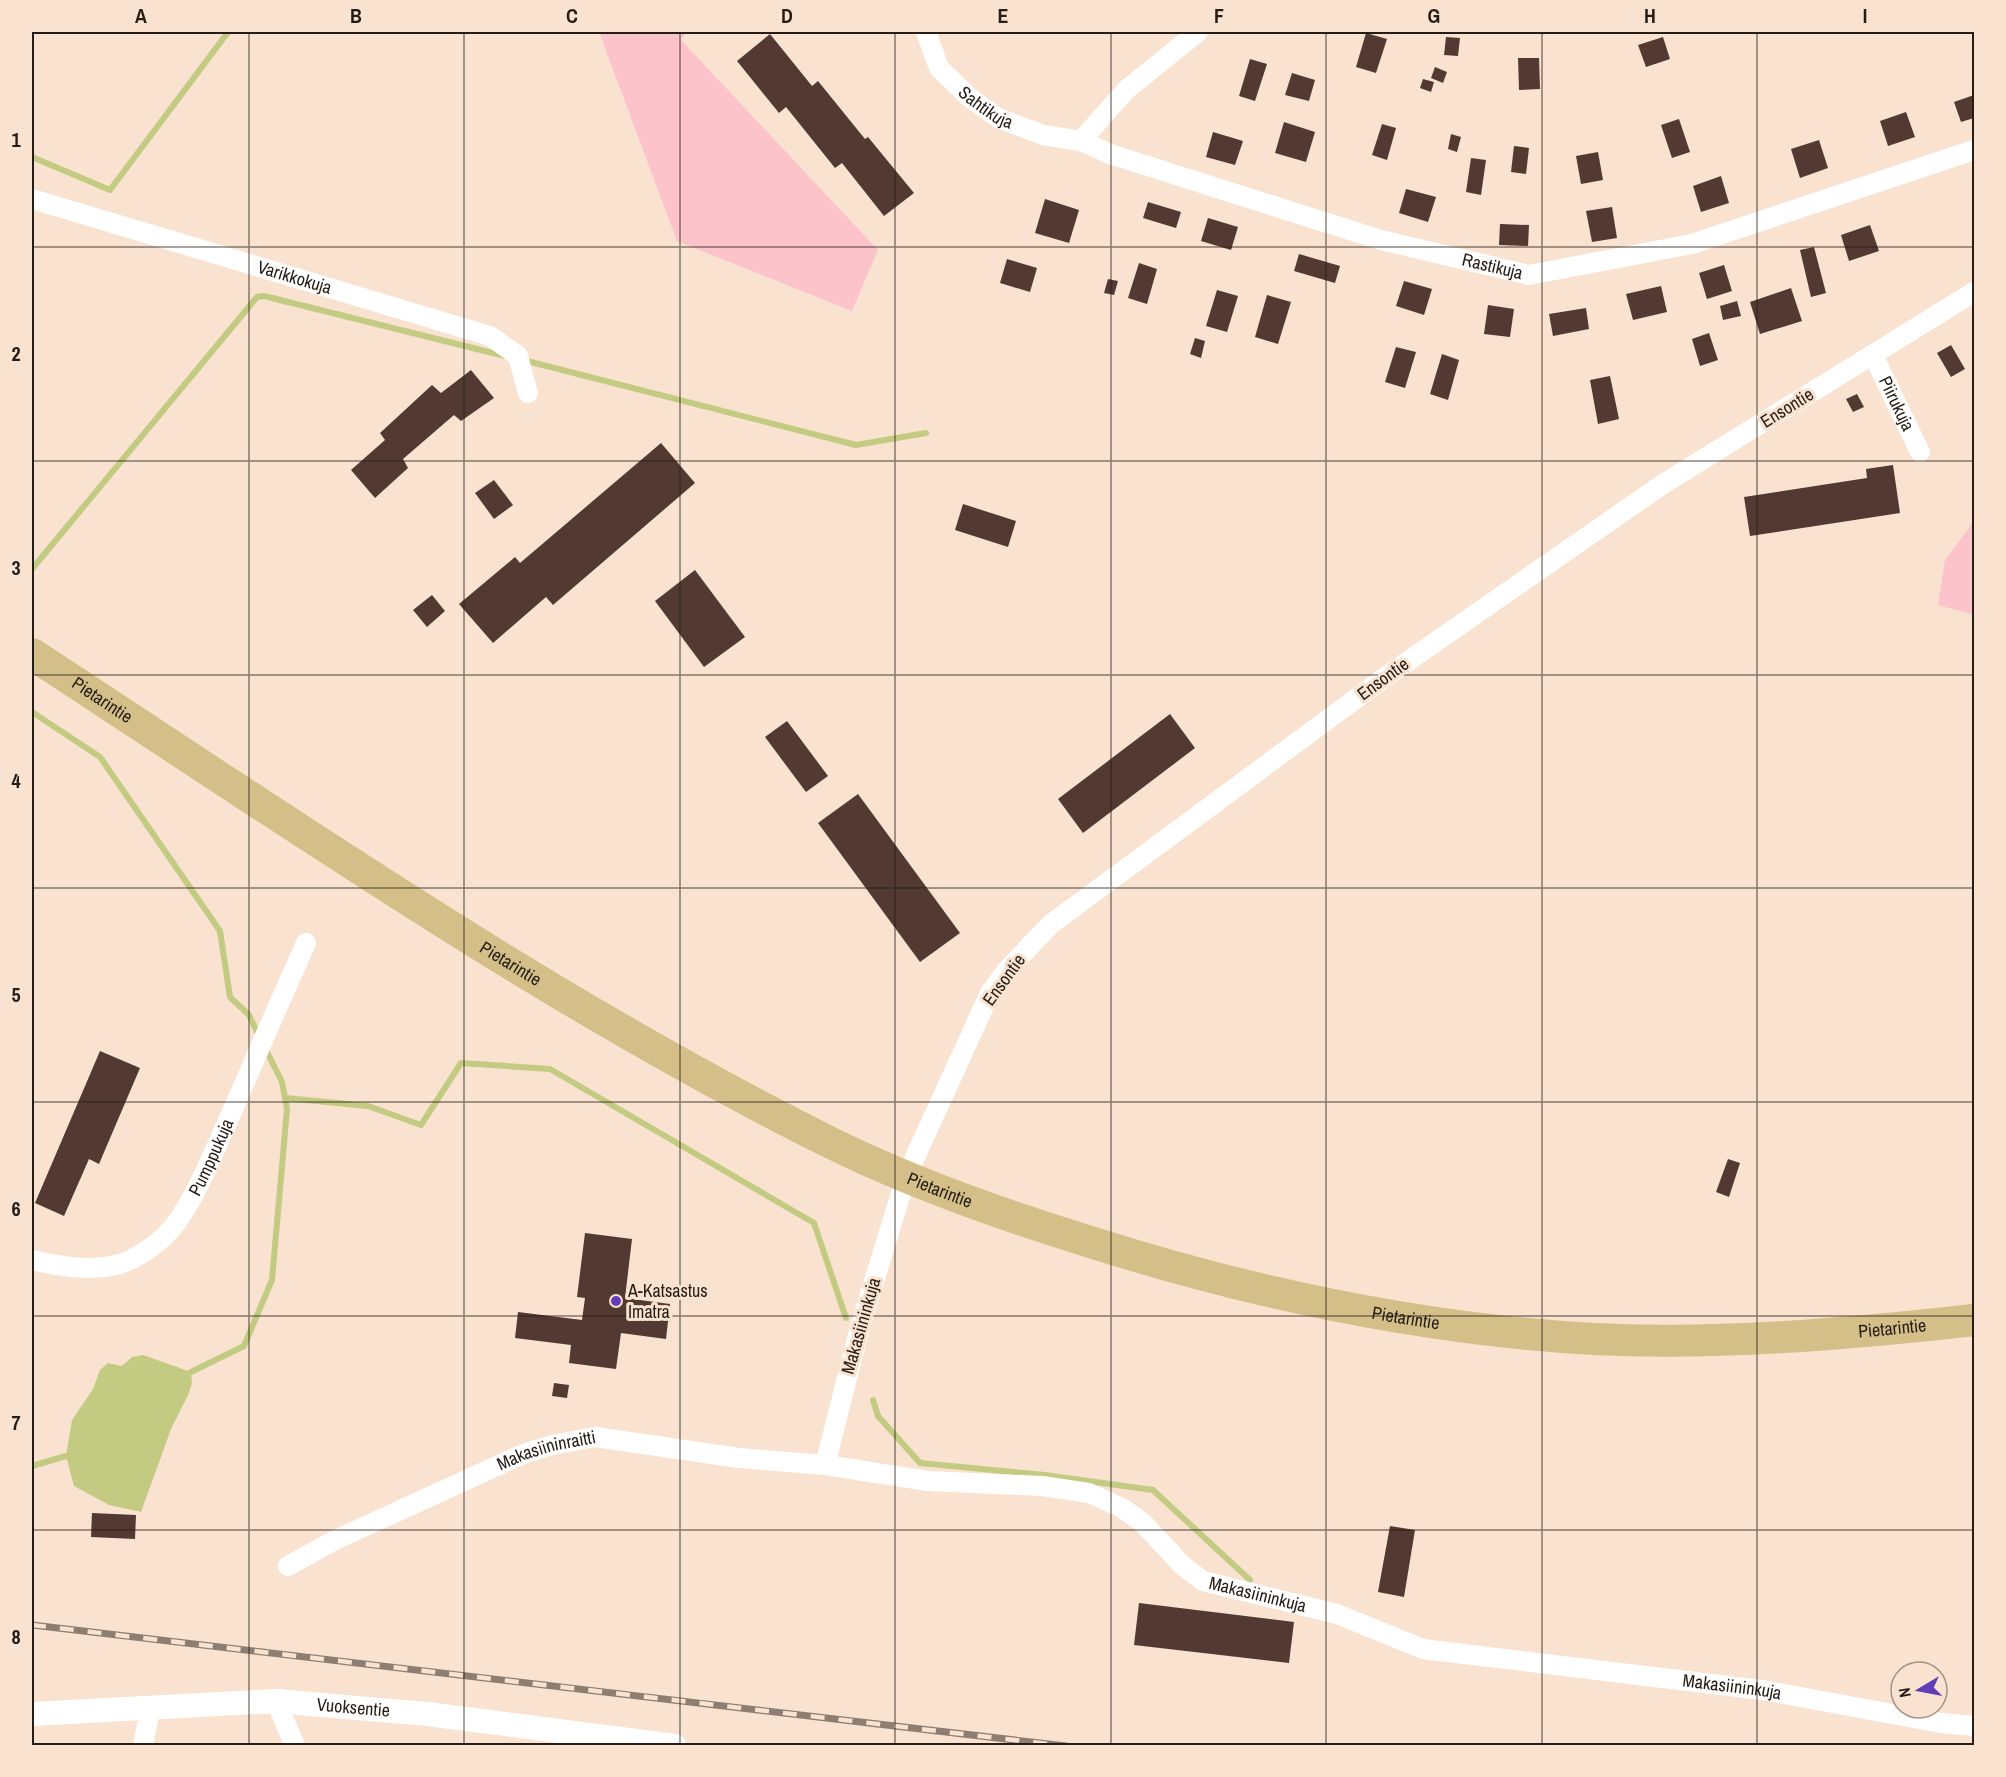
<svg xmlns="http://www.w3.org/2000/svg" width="2006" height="1777" font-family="'Archivo Narrow',sans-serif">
  <rect width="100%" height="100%" fill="#f9e2cf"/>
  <g fill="#fcc3cb">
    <path d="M 599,32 L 686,32 L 681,40 L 878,250 L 852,311 L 677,241 Z"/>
    <path d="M 1974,521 L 1974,615 L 1938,605 L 1945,560 Z"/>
  </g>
  <path fill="#c3cb82" d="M 143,1355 L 191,1372 L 192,1383 L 188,1395 L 171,1429 L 141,1512 L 109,1505 L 74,1486 L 66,1456 L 72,1420 L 93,1389 L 100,1370 L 108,1363 L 122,1366 L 132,1357 Z"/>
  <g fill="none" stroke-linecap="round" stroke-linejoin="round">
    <g stroke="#c3cb82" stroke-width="6">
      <path d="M 32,157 L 110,190 L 228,32"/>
      <path d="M 523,360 L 856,445 L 926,433"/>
      <path d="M 32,569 L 257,297 L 264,296 L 505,356"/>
      <path d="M 32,712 L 100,757 L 220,931 L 230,997 L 249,1015 L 259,1036"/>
      <path d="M 285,1098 L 368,1106 L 421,1125 L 461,1063 L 550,1069 L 814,1223 L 846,1318"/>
      <path d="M 191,1372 L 244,1346 L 272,1280 L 287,1109 L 282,1082 L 265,1048"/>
      <path d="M 873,1400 L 878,1416 L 920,1463 L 1045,1475 L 1153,1490 L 1250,1580"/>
      <path d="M 32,1466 L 66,1456"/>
    </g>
  </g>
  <g fill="#523a33">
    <path d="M 1366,33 L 1387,39 L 1376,73 L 1356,67 Z"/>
    <path d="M 770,34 L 812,86 L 818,81 L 865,139 L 868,137 L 914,193 L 884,216 L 842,163 L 835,168 L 786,107 L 779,113 L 737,61 Z"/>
    <path d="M 1446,37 L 1460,38 L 1458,56 L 1444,55 Z"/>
    <path d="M 1663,37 L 1670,59 L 1646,67 L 1638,45 Z"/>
    <path d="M 1518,58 L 1539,58 L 1540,89 L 1519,90 Z"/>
    <path d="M 1250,59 L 1267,64 L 1255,101 L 1239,96 Z"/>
    <path d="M 1435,67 L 1447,72 L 1443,83 L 1431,78 Z"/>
    <path d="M 1292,73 L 1315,80 L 1309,101 L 1285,95 Z"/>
    <path d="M 1423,79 L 1434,82 L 1431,92 L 1420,88 Z"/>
    <path d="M 1974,95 L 1974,118 L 1961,122 L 1954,102 Z"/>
    <path d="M 1906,112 L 1915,137 L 1888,146 L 1880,121 Z"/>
    <path d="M 1679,119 L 1690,152 L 1672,158 L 1661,125 Z"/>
    <path d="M 1284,122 L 1315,132 L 1306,162 L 1275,153 Z"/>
    <path d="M 1382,124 L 1396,128 L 1387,160 L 1372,155 Z"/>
    <path d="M 1213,132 L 1243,141 L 1235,165 L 1206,157 Z"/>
    <path d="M 1451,134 L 1461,137 L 1457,152 L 1448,149 Z"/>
    <path d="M 1819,140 L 1828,168 L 1800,178 L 1791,149 Z"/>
    <path d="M 1514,146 L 1529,148 L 1526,174 L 1511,172 Z"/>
    <path d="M 1598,152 L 1603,180 L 1581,184 L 1576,156 Z"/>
    <path d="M 1471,158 L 1486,160 L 1481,195 L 1466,192 Z"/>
    <path d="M 1721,176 L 1729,203 L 1701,212 L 1693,186 Z"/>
    <path d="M 1406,189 L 1436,197 L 1428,222 L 1399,213 Z"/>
    <path d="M 1045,199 L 1079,210 L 1069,243 L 1035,233 Z"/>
    <path d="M 1148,202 L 1181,212 L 1176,228 L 1143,218 Z"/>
    <path d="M 1612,207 L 1617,238 L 1592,242 L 1586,211 Z"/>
    <path d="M 1208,218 L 1238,227 L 1231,250 L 1201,241 Z"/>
    <path d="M 1500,224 L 1529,225 L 1528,246 L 1499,245 Z"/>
    <path d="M 1870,225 L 1879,251 L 1849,261 L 1841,235 Z"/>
    <path d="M 1814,247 L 1826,293 L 1811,297 L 1800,250 Z"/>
    <path d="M 1299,254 L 1340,266 L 1335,283 L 1294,271 Z"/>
    <path d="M 1007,259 L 1037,268 L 1030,292 L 1000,283 Z"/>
    <path d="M 1139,263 L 1157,269 L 1147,304 L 1128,298 Z"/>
    <path d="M 1724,265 L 1732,291 L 1707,299 L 1699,273 Z"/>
    <path d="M 1108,279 L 1118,281 L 1114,295 L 1104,293 Z"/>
    <path d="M 1404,281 L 1432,289 L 1424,315 L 1396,306 Z"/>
    <path d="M 1661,286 L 1667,312 L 1633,320 L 1626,294 Z"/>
    <path d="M 1791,288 L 1802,321 L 1760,334 L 1750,302 Z"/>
    <path d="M 1217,290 L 1238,296 L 1227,332 L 1206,326 Z"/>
    <path d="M 1267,295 L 1291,302 L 1278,344 L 1255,337 Z"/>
    <path d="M 1737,301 L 1741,316 L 1723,320 L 1720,306 Z"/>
    <path d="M 1488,305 L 1514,309 L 1510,337 L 1484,334 Z"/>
    <path d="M 1586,308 L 1589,329 L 1553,336 L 1549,314 Z"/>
    <path d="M 1709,333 L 1718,360 L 1700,366 L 1692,339 Z"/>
    <path d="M 1195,338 L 1205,341 L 1201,358 L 1190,354 Z"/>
    <path d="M 1951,345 L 1965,369 L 1951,377 L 1937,353 Z"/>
    <path d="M 1396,347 L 1416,352 L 1405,388 L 1385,382 Z"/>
    <path d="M 1442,354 L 1459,360 L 1448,400 L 1430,394 Z"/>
    <path d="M 471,370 L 494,398 L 461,421 L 454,415 L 403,459 L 408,468 L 375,498 L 351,470 L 385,440 L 380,433 L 432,385 L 441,393 Z"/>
    <path d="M 1610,376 L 1619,419 L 1598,424 L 1590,380 Z"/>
    <path d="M 1857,394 L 1864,407 L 1853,412 L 1846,399 Z"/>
    <path d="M 661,443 L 695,483 L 553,605 L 546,597 L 493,643 L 459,604 L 515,557 L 520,563 Z"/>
    <path d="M 1893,465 L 1900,513 L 1750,536 L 1744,497 L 1867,478 L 1866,469 Z"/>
    <path d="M 494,480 L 513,505 L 494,519 L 475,493 Z"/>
    <path d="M 963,504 L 1016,521 L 1008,547 L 955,530 Z"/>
    <path d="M 695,570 L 745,637 L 704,667 L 655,601 Z"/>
    <path d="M 432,595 L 445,611 L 427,627 L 413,610 Z"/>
    <path d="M 1170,714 L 1195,748 L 1083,833 L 1058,799 Z"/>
    <path d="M 787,721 L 828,776 L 806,792 L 765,737 Z"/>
    <path d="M 858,794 L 960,933 L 920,962 L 818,823 Z"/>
    <path d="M 100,1051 L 140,1068 L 99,1164 L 89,1159 L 64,1216 L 35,1203 Z"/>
    <path d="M 1728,1159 L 1740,1163 L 1729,1197 L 1716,1192 Z"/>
    <path d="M 585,1233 L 632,1239 L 625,1298 L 670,1304 L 666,1339 L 621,1333 L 616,1369 L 569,1363 L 571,1345 L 515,1338 L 518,1312 L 582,1320 L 585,1298 L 577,1297 Z"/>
    <path d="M 554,1383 L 569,1385 L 567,1398 L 552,1396 Z"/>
    <path d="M 92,1513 L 136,1515 L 135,1539 L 91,1537 Z"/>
    <path d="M 1390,1526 L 1415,1530 L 1404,1597 L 1378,1592 Z"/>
    <path d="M 1139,1603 L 1294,1622 L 1289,1663 L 1134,1645 Z"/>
  </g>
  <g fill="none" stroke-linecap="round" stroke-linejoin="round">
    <g stroke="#fff" stroke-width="20">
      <path id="s1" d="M 926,32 L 939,68 L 969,97 L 998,118 L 1043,135 L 1081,141 L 1110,154 L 1381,240 L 1529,275 L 1692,244 L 1974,150"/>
      <path d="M 1081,141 L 1126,90 L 1198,32"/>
      <path id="s2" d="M 32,199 L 490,336 L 518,356 L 528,393"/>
      <path id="s3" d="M 1974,292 L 1663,484 L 1388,675 L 1051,924 L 1007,970 L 990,993 L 906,1177 L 860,1327 L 825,1465 L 928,1481 L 1042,1486 L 1089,1493 L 1122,1508 L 1143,1523 L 1183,1566 L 1203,1581 L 1337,1614 L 1423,1649 L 1762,1690 L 1941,1723 L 1974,1726"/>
      <path id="s4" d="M 1873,355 L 1920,452"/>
      <path id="s5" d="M 32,1260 C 61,1267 101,1274 130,1260 C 150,1250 169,1235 181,1216 C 203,1182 218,1142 235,1105 C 258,1051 282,997 306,943"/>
      <path id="s6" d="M 288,1566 L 335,1540 L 523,1454 L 552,1445 L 595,1437 L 739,1458 L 825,1465"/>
      <path d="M 276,1701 L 295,1746"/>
      <path d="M 143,1746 L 150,1709"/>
    </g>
    <path stroke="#fff" stroke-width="24" id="s7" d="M 32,1714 L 276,1701 L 427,1714 L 675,1746"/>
    <path stroke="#d4bf89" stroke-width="32" id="s8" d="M 32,654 C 292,824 549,1002 827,1141 C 909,1182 997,1213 1084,1240 C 1250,1293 1419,1329 1593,1339 C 1720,1345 1849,1334 1974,1320"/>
    <defs>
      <path id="rail" d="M 32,1625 L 1066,1746"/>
    </defs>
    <use href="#rail" stroke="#8e7e71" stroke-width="7"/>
    <use href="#rail" stroke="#f9e2cf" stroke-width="4.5" stroke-dasharray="14" stroke-linecap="butt"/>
  </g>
  <path fill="none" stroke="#251d16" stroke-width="1.5" stroke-opacity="0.55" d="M 249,32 L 249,1746M 464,32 L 464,1746M 680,32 L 680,1746M 895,32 L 895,1746M 1111,32 L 1111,1746M 1326,32 L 1326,1746M 1542,32 L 1542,1746M 1757,32 L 1757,1746M 32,247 L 1974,247M 32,461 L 1974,461M 32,675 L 1974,675M 32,888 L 1974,888M 32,1102 L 1974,1102M 32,1316 L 1974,1316M 32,1530 L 1974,1530"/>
  <circle fill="#613db6" stroke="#f9e2cf" stroke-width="2" cx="616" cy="1301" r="6"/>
  <g text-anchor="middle" stroke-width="6" stroke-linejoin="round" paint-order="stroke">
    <g font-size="18" fill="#251d16" stroke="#f9e2cf">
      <text dy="6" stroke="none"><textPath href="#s1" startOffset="100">Sahtikuja</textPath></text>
      <text dy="6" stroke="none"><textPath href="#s1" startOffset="633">Rastikuja</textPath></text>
      <text dy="6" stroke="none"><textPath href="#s2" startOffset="274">Varikkokuja</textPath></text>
      <text dy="6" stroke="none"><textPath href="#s4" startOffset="54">Piirukuja</textPath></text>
      <text transform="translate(1787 408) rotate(-32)" y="6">Ensontie</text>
      <text transform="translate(1383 679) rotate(-36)" y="6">Ensontie</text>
      <text dy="6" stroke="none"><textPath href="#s8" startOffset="84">Pietarintie</textPath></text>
      <text dy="6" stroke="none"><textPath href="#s8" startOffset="570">Pietarintie</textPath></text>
      <text transform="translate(1004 980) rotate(-54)" y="6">Ensontie</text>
      <text dy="6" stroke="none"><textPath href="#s5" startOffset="234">Pumppukuja</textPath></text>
      <text dy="6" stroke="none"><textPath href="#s8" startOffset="1056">Pietarintie</textPath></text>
      <text dy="6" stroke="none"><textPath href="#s8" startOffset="1540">Pietarintie</textPath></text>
      <text transform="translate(861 1326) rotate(-74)" y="6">Makasiininkuja</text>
      <text dy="6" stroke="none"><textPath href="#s8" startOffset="2028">Pietarintie</textPath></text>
      <text dy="6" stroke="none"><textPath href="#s6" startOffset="284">Makasiininraitti</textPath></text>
      <text dy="6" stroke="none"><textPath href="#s3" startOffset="2181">Makasiininkuja</textPath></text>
      <text dy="6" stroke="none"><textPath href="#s3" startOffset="2667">Makasiininkuja</textPath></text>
      <text dy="6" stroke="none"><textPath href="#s7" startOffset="322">Vuoksentie</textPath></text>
    </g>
    <g font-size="18" fill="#251d16" stroke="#f9e2cf" text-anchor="start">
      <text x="628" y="1297">A-Katsastus<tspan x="628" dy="21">Imatra</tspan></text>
    </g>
  </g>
  <rect width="2006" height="1777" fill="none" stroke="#f9e2cf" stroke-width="66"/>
  <g transform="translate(1919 1690) rotate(260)"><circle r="28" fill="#f9e2cf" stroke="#a49385" stroke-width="1.5"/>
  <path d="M0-4.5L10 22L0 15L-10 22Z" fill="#613db6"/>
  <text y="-9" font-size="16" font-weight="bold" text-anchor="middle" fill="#251d16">N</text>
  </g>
  <rect x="33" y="33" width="1940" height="1711" fill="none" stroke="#251d16" stroke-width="2"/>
  <g font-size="20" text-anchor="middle" font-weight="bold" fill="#251d16">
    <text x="141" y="23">A</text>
    <text x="356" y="23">B</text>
    <text x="572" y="23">C</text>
    <text x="787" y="23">D</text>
    <text x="1003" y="23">E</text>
    <text x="1219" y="23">F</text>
    <text x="1434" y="23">G</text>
    <text x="1650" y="23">H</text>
    <text x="1865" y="23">I</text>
    <text x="16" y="147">1</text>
    <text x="16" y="361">2</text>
    <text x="16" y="575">3</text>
    <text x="16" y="788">4</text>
    <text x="16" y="1002">5</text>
    <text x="16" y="1216">6</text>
    <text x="16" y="1430">7</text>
    <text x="16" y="1644">8</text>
  </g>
</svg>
